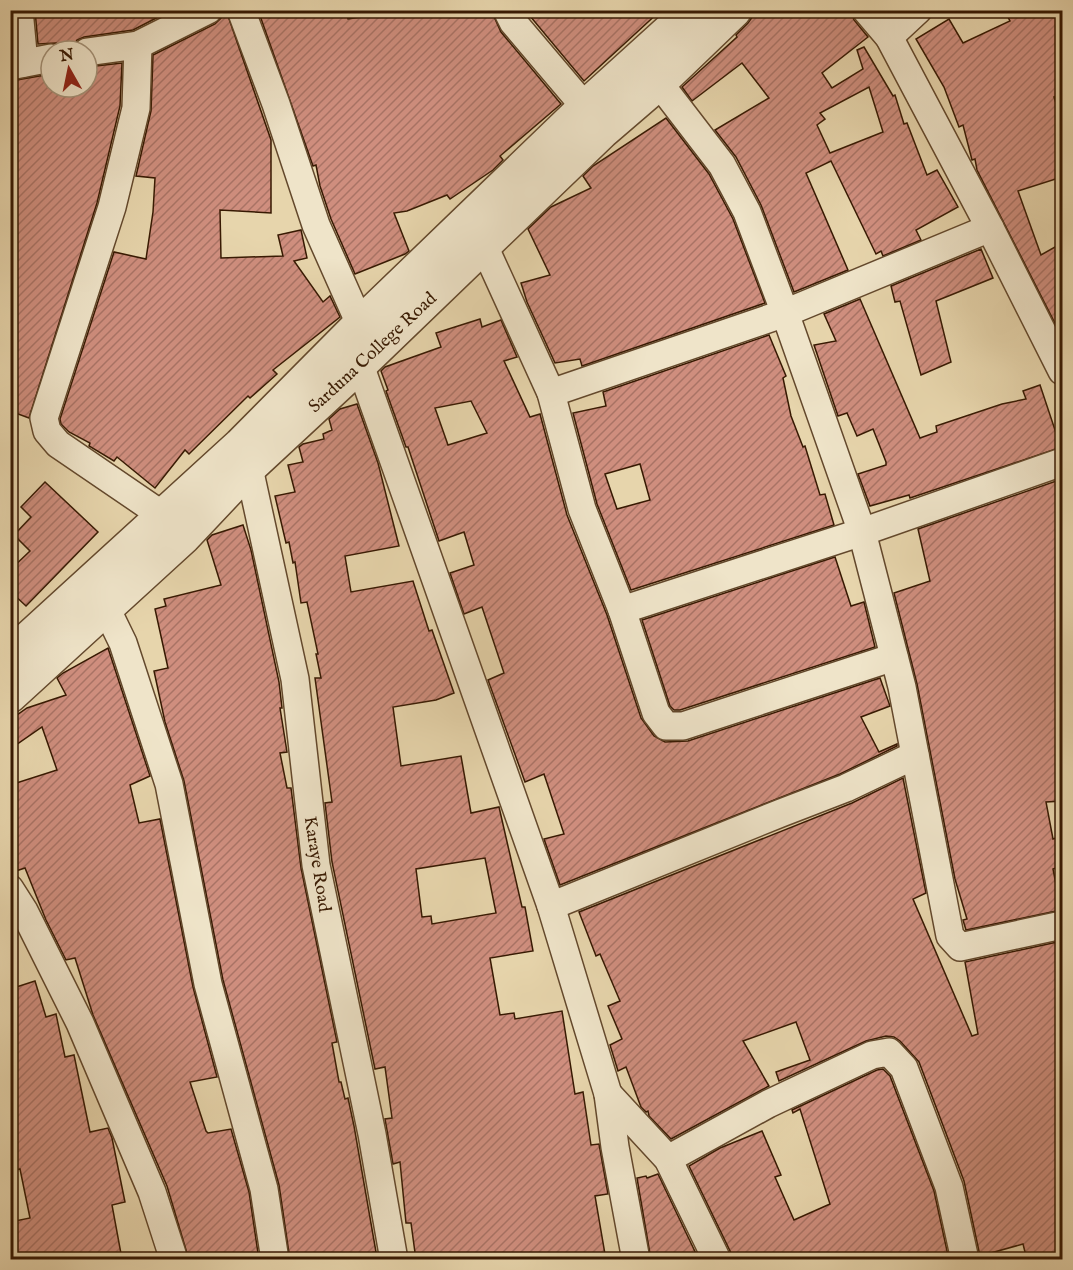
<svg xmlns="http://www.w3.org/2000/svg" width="1073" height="1270" font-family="'IM FELL English',serif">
  <defs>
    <pattern id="building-hatch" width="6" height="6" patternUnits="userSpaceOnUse" patternTransform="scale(1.5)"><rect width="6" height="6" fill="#cf8e7e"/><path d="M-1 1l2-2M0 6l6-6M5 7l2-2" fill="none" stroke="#a97365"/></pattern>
  </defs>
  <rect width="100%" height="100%" fill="#e7d5ac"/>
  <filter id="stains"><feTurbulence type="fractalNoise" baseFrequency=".00333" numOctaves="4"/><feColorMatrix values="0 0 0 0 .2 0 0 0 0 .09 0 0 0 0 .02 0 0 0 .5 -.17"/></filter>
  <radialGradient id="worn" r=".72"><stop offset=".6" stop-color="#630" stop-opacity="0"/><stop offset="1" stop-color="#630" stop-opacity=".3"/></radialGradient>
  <g fill="url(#building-hatch)" stroke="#371902" stroke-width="1.5" fill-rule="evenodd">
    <path d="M 35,10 L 172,10 L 133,30 L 84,37 L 77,40 L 72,51 L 65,51 L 56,43 L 38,44 Z"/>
    <path d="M 224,10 L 226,10 L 271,140 L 271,213 L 220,210 L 221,258 L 283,256 L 278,235 L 301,230 L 307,258 L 294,261 L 323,302 L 330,296 L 340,317 L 273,370 L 277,374 L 250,398 L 248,396 L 189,454 L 185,450 L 155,488 L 117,457 L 114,461 L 89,446 L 90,443 L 69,432 L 61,424 L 60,419 L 114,252 L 146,259 L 153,212 L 155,178 L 136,176 L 151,111 L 153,55 L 215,24 L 221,18 Z"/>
    <path d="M 258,10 L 345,10 L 348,19 L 411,10 L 491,10 L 501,32 L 561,104 L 500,156 L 503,160 L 493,170 L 450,199 L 447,195 L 407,211 L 394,213 L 409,251 L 405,254 L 355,274 L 331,219 L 320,186 L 316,165 L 313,166 Z"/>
    <path d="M 525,10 L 661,10 L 584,81 Z"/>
    <path d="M 753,10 L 851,10 L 854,20 L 868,37 L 822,73 L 832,88 L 863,69 L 857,50 L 864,47 L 893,96 L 895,95 L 904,124 L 907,123 L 927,175 L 937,170 L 958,207 L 916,230 L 921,240 L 883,256 L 881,251 L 876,254 L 831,161 L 806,173 L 848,270 L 794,292 L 761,205 L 736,157 L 715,130 L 769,98 L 742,63 L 692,101 L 682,87 L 737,37 L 736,35 L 748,23 L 753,16 ZM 869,87 L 883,132 L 830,153 L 817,125 L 825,119 L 820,113 Z"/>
    <path d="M 1004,10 L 1062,10 L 1062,93 L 1054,97 L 1062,123 L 1062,177 L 1018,191 L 1041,255 L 1062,243 L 1062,337 L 977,170 L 975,159 L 972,160 L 963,125 L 959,127 L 944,87 L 916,39 L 949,19 L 963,43 L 1010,21 Z"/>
    <path d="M 122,63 L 120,106 L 97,203 L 29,418 L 10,411 L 10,129 L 16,128 L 11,81 L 51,74 L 51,87 L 87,87 L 87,67 Z"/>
    <path d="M 666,118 L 709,174 L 733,219 L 765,303 L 582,366 L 580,359 L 555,363 L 527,302 L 521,283 L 550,275 L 528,229 L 551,207 L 591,188 L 583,176 L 593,166 Z"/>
    <path d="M 981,249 L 993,278 L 936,301 L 951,362 L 921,375 L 900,301 L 895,302 L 891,286 Z"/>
    <path d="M 860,299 L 920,438 L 937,432 L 936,426 L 1002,404 L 1026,399 L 1023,391 L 1040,385 L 1056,433 L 1062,432 L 1062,447 L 910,498 L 909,495 L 870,506 L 858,474 L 886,465 L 886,462 L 873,429 L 857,436 L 847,413 L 838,416 L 814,345 L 836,341 L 824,314 Z"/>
    <path d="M 480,319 L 482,327 L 501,320 L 517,357 L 504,361 L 530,417 L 540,414 L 567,515 L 607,615 L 641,718 L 654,736 L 665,742 L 688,741 L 880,678 L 890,706 L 861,717 L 879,752 L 897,744 L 897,746 L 840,774 L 560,885 L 544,839 L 564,834 L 544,774 L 525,782 L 488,680 L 504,673 L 482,607 L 464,614 L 450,573 L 474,565 L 464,532 L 439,541 L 408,447 L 406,447 L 386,391 L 388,390 L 381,371 L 385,367 L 441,347 L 436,333 ZM 471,401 L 487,433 L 448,445 L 435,408 Z"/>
    <path d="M 769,335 L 786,376 L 783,378 L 791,416 L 803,447 L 805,446 L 820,495 L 825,494 L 834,525 L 631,590 L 597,504 L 573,413 L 606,406 L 603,392 ZM 640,464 L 650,500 L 617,509 L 605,474 Z"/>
    <path d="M 357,404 L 378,463 L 399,546 L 345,556 L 351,592 L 413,581 L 429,631 L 432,630 L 454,693 L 436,700 L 393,707 L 401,766 L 461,756 L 471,813 L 499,807 L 522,907 L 525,907 L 533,951 L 490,958 L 500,1015 L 514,1013 L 515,1019 L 562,1011 L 575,1094 L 583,1092 L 591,1145 L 599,1144 L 608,1194 L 595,1196 L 606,1260 L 416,1260 L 411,1223 L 406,1223 L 400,1162 L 393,1164 L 385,1119 L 392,1118 L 385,1067 L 375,1069 L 332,862 L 325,803 L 332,802 L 315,678 L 321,678 L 316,654 L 318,654 L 307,602 L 301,603 L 295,562 L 293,563 L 289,542 L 286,543 L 275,496 L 295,492 L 288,465 L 303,462 L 299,447 L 303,444 L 324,439 L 323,434 L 332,430 L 329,419 L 340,409 ZM 485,858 L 496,913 L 432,924 L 431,916 L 422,917 L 416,869 Z"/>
    <path d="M 1062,479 L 1062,756 L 1060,756 L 1062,801 L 1046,802 L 1053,839 L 1062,836 L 1062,866 L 1053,869 L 1061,910 L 966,930 L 963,920 L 967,919 L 955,879 L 917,684 L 894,593 L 930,581 L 918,529 Z"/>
    <path d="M 45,482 L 98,532 L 26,606 L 10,591 L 10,570 L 30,551 L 14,535 L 31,517 L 21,507 Z"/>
    <path d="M 243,525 L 251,550 L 279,682 L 282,708 L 280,708 L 287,752 L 280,753 L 287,788 L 291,788 L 301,868 L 337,1042 L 332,1043 L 339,1082 L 341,1082 L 345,1099 L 348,1098 L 354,1126 L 376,1252 L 324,1260 L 290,1260 L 279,1185 L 223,980 L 184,781 L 165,722 L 154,671 L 168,668 L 155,609 L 166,606 L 164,599 L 221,585 L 207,540 L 212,535 Z"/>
    <path d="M 835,557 L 851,606 L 864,602 L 875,647 L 680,710 L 674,710 L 670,706 L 642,620 Z"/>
    <path d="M 108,648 L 150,776 L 130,785 L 139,823 L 160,819 L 193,987 L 217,1077 L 190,1082 L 206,1131 L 208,1133 L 231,1129 L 249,1192 L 259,1260 L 189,1260 L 167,1186 L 93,1015 L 75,958 L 66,960 L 46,920 L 25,868 L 10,873 L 10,785 L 57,770 L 42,727 L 10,749 L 10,720 L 27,708 L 66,695 L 57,678 L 63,673 Z"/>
    <path d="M 903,778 L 926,893 L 913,899 L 972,1036 L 978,1034 L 965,962 L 1062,941 L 1062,1260 L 1027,1260 L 1023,1244 L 980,1256 L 964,1181 L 919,1062 L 900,1041 L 894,1037 L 886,1036 L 866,1041 L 779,1081 L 776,1072 L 810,1060 L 796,1022 L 743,1041 L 769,1086 L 671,1139 L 649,1116 L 648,1111 L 646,1112 L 641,1107 L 626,1067 L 618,1071 L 610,1045 L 622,1039 L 608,1006 L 620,1001 L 600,954 L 596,956 L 579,912 L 852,803 Z"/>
    <path d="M 35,981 L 46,1017 L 56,1014 L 65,1057 L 74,1055 L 90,1132 L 108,1128 L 112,1138 L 125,1202 L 112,1205 L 122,1259 L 10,1260 L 10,1222 L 30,1218 L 20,1169 L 16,1170 L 14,1163 L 10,1164 L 10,989 Z"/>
    <path d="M 883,1069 L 890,1076 L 934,1191 L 949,1260 L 732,1260 L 731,1253 L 689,1166 L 720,1148 L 762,1131 L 781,1175 L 775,1177 L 794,1220 L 830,1204 L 800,1109 L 793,1113 L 792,1110 L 877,1070 Z"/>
    <path d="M 658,1174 L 699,1260 L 651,1260 L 637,1178 L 646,1176 L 647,1178 Z"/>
  </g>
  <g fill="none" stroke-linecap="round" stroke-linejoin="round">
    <defs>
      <g id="minor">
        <path d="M 19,10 L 24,63"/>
        <path d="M 241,10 L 276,104 L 316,225 L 360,324"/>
        <path d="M 507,10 L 513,22 L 585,107"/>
        <path d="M 866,10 L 889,37 L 990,228 L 1062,371"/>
        <path d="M 889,37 L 918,10"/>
        <path d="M 138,45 L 136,108 L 112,207 L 44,418 L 47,431 L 58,444 L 162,515"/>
        <path d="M 87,52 L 138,45 L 208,10"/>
        <path d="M 10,66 L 51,58"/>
        <path d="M 659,83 L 722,165 L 747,212 L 785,313 L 862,532 L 902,687 L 950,936 L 960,947 L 1062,925"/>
        <path d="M 484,246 L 551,393 L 582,509 L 622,610 L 656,713 L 666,726 L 683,726 L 894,657"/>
        <path d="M 360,365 L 551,906 L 608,1094 L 615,1147 L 636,1260"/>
        <path d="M 551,393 L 785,313 L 990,228"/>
        <path d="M 243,454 L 249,468 L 295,679 L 316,865 L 372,1134 L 394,1260"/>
        <path d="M 106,608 L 123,643 L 169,784 L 208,984 L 264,1189 L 275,1260"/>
        <path d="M 622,610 L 862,532 L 1062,462"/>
        <path d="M 10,889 L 24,911 L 80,1023 L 152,1192 L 174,1260"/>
        <path d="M 551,906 L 781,813 L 846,788 L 915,755"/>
        <path d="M 608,1094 L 668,1159 L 717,1260"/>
        <path d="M 668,1159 L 768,1104 L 872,1055 L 889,1052 L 904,1068 L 949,1187 L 965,1260"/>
      </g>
      <g id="tertiary">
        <path d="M 10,655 L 240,445 L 360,324 L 585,107 L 692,10"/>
        <path d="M 10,696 L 184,537 L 249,468 L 360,365 L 602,132 L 659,83 L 735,10"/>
      </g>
    </defs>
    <use href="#minor" stroke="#63482c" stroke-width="30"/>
    <use href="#tertiary" stroke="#63482c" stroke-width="36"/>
    <use href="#minor" stroke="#efe4c9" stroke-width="27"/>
    <use href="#tertiary" stroke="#efe4c9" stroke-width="33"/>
  </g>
  <g text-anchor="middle" stroke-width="5" stroke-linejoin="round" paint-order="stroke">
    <g font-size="18" fill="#371902" stroke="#efe4c9">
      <text transform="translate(372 352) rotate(-43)" y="6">Sarduna College Road</text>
      <text transform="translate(318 864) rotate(81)" y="6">Karaye Road</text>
    </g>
  </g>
  <rect width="1073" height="1270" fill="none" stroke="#e7d5ac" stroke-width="36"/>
  <rect x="12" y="12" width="1049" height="1246" fill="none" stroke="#371902" stroke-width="3"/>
  <rect x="18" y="18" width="1037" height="1234" fill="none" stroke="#371902" stroke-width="1.5"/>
  <g transform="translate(69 69) rotate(351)"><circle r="28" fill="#efe4c9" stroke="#a59379" stroke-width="1.5"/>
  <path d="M0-4.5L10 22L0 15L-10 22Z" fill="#8f2418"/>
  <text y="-9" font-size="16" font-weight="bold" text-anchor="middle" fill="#371902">N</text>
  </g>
  <rect width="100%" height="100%" filter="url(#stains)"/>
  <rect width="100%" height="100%" fill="url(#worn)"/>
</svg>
